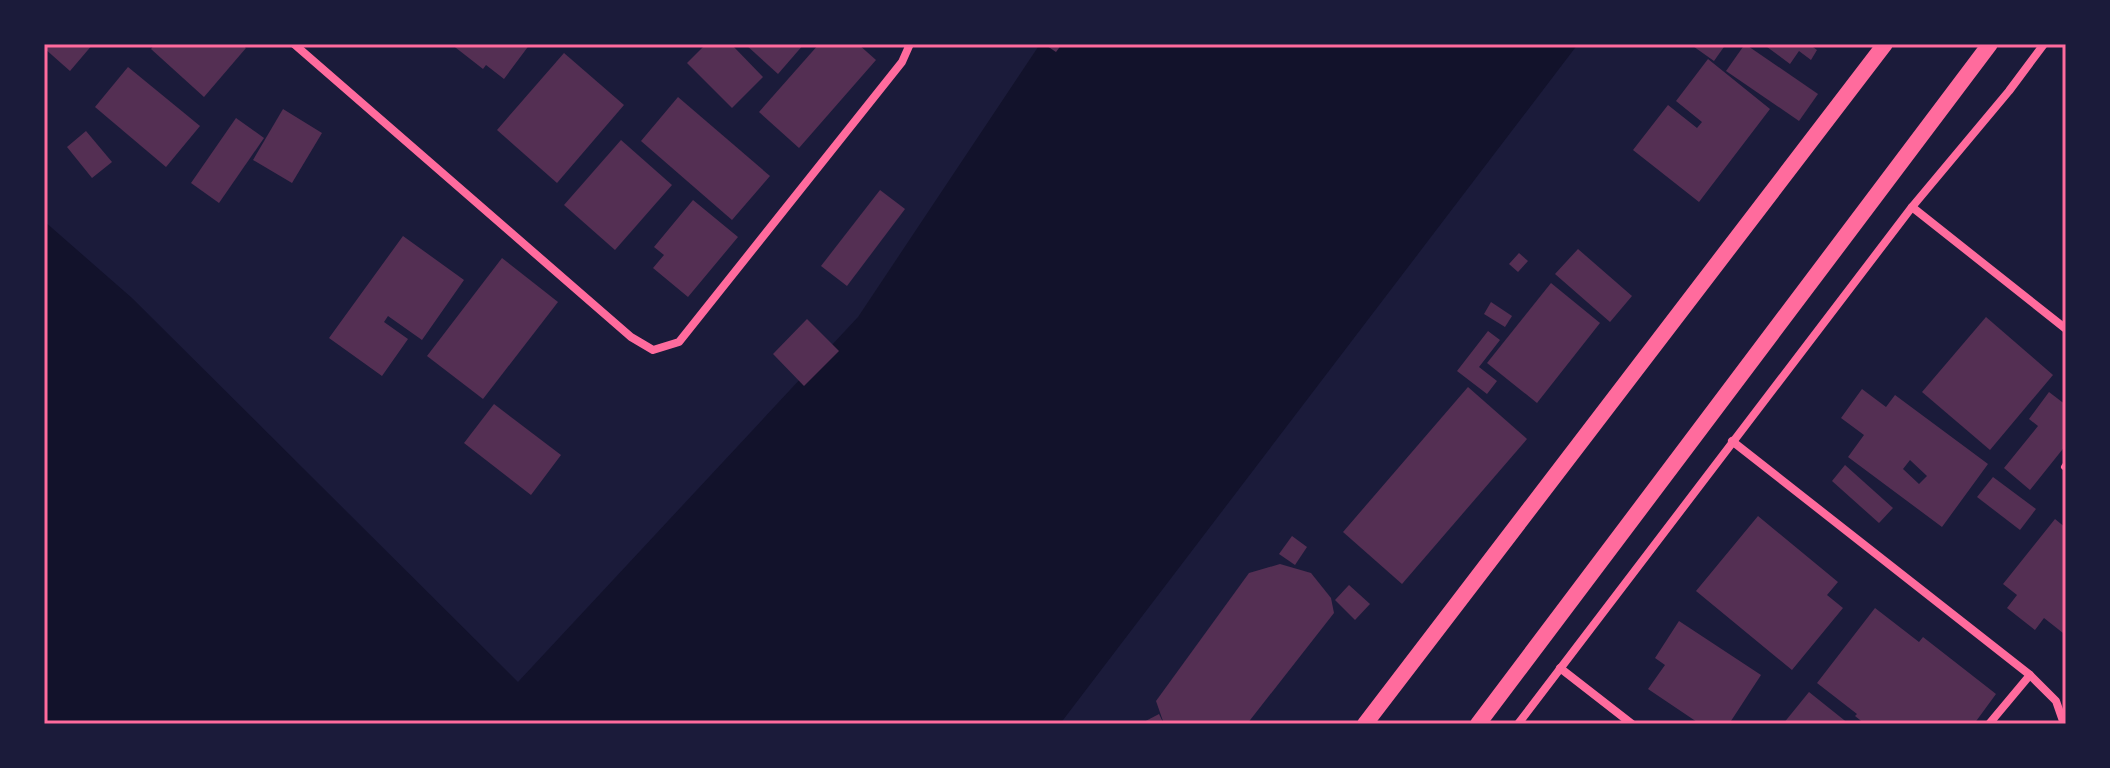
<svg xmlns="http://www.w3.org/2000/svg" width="2110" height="768" font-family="Quicksand,sans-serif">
  <rect width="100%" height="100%" fill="#1b1b3a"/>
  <path fill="#12122b" d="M 1040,44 L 1578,44 L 1060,724 L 44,724 L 44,221 L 132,298 L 518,682 L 858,317 Z"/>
  <g fill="#542f53" fill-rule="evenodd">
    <path d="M 44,44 L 93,44 L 70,71 L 44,48 Z"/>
    <path d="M 155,44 L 241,44 L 246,48 L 204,97 L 151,49 Z"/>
    <path d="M 451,44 L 530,44 L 504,79 L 486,65 L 483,69 Z"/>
    <path d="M 706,44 L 731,44 L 763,77 L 732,108 L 687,63 Z"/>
    <path d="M 745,44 L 804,44 L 778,74 Z"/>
    <path d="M 819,44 L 858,44 L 876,60 L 799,148 L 759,112 Z"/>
    <path d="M 1044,44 L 1062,44 L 1056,52 Z"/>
    <path d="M 1690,44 L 1726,44 L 1714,61 Z"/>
    <path d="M 1745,44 L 1818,94 L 1799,121 L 1726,71 Z"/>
    <path d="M 1763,44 L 1809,44 L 1817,50 L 1811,60 L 1799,51 L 1790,64 Z"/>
    <path d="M 564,53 L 624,105 L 557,183 L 497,130 Z"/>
    <path d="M 1708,59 L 1770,109 L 1699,202 L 1633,150 L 1668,105 L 1697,128 L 1702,122 L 1676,101 Z"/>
    <path d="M 128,67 L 200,126 L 166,167 L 95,107 Z"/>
    <path d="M 678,97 L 770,176 L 732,220 L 641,141 Z"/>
    <path d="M 283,109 L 322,133 L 292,183 L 253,160 Z"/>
    <path d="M 236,118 L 264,138 L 219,203 L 191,183 Z"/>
    <path d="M 86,131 L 112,162 L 92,178 L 67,147 Z"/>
    <path d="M 621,140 L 672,185 L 615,250 L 564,205 Z"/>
    <path d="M 880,190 L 905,209 L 847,286 L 821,266 Z"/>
    <path d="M 693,200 L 738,237 L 688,297 L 653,268 L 664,255 L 654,247 Z"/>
    <path d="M 403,236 L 464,280 L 422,340 L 388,316 L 384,322 L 408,339 L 382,376 L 329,338 Z"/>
    <path d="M 1578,249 L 1632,296 L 1610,322 L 1555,274 Z"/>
    <path d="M 1519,253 L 1528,261 L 1518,272 L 1509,264 Z"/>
    <path d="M 502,258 L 558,302 L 483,399 L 427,356 Z"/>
    <path d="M 1551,283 L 1600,323 L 1537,403 L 1487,363 Z"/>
    <path d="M 1491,302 L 1512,316 L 1505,327 L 1484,314 Z"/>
    <path d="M 1986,317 L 2053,375 L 1990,450 L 1922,392 Z"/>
    <path d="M 807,319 L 839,351 L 804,386 L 773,354 Z"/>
    <path d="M 1488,331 L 1500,340 L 1479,367 L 1497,381 L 1487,394 L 1457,371 Z"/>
    <path d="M 1468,387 L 1527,439 L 1402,584 L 1343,532 Z"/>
    <path d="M 1862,389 L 1886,407 L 1895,395 L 1988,464 L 1942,527 L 1848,457 L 1864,435 L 1841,418 ZM 1910,460 L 1927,476 L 1919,484 L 1903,469 Z"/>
    <path d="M 2049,392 L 2066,405 L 2066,445 L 2030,490 L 2004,468 L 2038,426 L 2029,419 Z"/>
    <path d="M 494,404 L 561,455 L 531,495 L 464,443 Z"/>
    <path d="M 1845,465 L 1893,508 L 1879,523 L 1832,481 Z"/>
    <path d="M 1993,477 L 2036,509 L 2020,530 L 1977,497 Z"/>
    <path d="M 1758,516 L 1838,582 L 1827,595 L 1843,608 L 1792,670 L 1696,591 Z"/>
    <path d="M 2055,519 L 2066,528 L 2066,630 L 2063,633 L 2044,618 L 2035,630 L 2007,608 L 2017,595 L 2003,584 Z"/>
    <path d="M 1292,536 L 1307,547 L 1295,565 L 1279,554 Z"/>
    <path d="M 1280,564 L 1311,573 L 1331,598 L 1334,613 L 1247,724 L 1164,724 L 1156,701 L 1249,573 Z"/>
    <path d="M 1349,585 L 1370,604 L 1355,620 L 1335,600 Z"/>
    <path d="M 1875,608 L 1919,642 L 1923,637 L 1996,694 L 1974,724 L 1865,724 L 1855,716 L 1857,714 L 1817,683 Z"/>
    <path d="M 1679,621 L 1761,675 L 1729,724 L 1700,724 L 1648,689 L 1665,665 L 1655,658 Z"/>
    <path d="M 1809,692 L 1849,724 L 1783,724 Z"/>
    <path d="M 1159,714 L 1164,724 L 1140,724 Z"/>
  </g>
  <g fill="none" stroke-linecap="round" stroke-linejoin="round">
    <path stroke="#ff6b9d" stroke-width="6" d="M 2064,467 L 2066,464"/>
    <g stroke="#ff6b9d" stroke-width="8">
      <path d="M 294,44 L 631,337 L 653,350 L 679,342 L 902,62 L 910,44"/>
      <path d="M 1912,207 L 2066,329"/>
      <path d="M 1732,441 L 2030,675 L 2056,701 L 2064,724"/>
      <path d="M 1560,668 L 1632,724"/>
      <path d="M 1518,724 L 1912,207 L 2009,91 L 2044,44"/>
      <path d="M 1989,724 L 2030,675"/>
    </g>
    <g stroke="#ff6b9d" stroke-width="16">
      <path d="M 1365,724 L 1885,44"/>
      <path d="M 1478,724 L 1990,44"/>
    </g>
  </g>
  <rect width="2110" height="768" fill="none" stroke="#1b1b3a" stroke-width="92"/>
  <rect x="46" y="46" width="2018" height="676" fill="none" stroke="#ff6b9d" stroke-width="3"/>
</svg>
